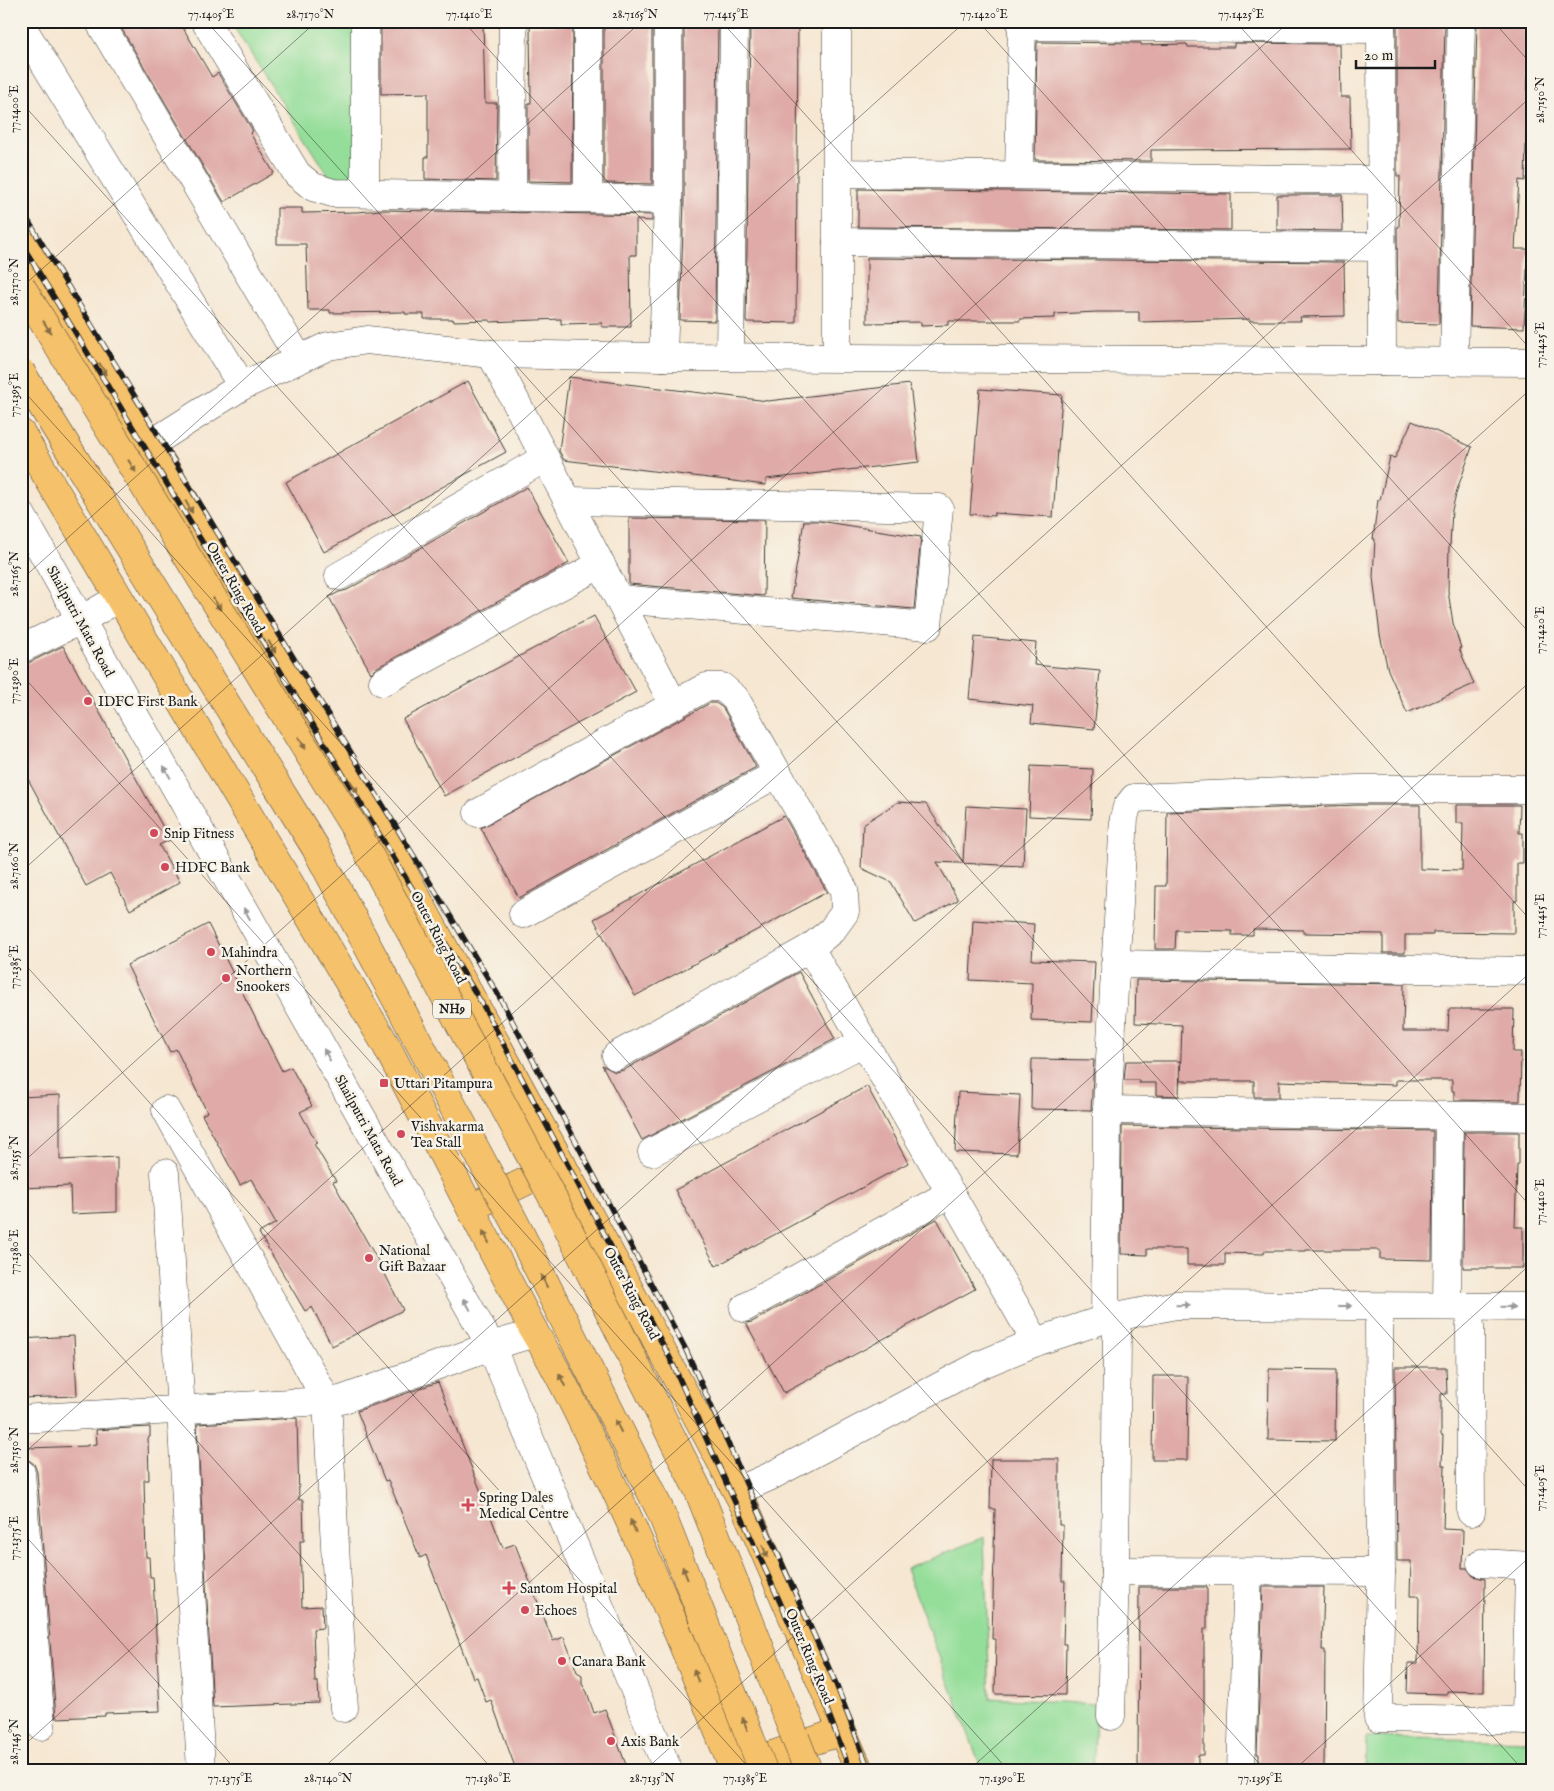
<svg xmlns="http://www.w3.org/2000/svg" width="1554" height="1791" font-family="'IM FELL English',serif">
  <rect width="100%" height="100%" fill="#f7f3e8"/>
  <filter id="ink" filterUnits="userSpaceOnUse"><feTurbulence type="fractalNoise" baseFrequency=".02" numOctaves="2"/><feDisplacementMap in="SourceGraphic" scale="10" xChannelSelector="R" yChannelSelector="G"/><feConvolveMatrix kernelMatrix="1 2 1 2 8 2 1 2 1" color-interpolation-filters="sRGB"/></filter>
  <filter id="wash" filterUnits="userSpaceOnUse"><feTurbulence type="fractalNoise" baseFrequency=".0096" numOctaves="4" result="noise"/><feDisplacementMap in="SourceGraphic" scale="20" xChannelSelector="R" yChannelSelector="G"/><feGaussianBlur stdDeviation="1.12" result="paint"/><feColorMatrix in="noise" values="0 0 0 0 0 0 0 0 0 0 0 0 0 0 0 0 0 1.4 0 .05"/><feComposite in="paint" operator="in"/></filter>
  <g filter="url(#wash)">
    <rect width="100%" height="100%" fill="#f6e7d2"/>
    <g fill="#94de9a" stroke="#587d5b">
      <path d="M 230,21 L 363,21 L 362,180 L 329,176 Z"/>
      <path d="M 984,1537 L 990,1698 L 1097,1704 L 1093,1770 L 982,1770 L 906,1569 Z"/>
      <path d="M 1366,1737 L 1533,1741 L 1533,1770 L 1365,1770 Z"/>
    </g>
    <g id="blocks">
      <g fill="#dfaaa7">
        <path d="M 117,21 L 179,21 L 212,77 L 218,73 L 253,131 L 250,133 L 274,173 L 224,202 Z"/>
        <path d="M 381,21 L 483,21 L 485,103 L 497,103 L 496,181 L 425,179 L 425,157 L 428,157 L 428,93 L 381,94 Z"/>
        <path d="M 684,21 L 718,21 L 715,321 L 680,320 L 684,200 Z"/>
        <path d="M 750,21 L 798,21 L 796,323 L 746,322 Z"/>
        <path d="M 1397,21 L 1445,21 L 1439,324 L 1398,323 L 1397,227 L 1399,227 L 1400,176 L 1397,176 Z"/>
        <path d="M 1477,21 L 1531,21 L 1533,76 L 1528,76 L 1525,181 L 1519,180 L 1515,249 L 1528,249 L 1524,328 L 1470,326 Z"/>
        <path d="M 573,25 L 572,182 L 528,181 L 528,103 L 531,103 L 530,26 Z"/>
        <path d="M 652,27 L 652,184 L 604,183 L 604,28 Z"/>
        <path d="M 1037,42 L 1141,43 L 1141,45 L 1187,44 L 1188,47 L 1234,47 L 1234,43 L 1340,44 L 1341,97 L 1350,97 L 1351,149 L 1151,150 L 1151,161 L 1035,160 Z"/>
        <path d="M 858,189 L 1231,194 L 1231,230 L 858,227 Z"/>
        <path d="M 1277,195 L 1342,195 L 1343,231 L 1277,230 Z"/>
        <path d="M 277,208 L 302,208 L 302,213 L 357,212 L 381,210 L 652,215 L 652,221 L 636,220 L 636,255 L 630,255 L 631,327 L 602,327 L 602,323 L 561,324 L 561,319 L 490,322 L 490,320 L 453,321 L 453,319 L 424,319 L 424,314 L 405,314 L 405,312 L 330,313 L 330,310 L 308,310 L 306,244 L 277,244 Z"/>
        <path d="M 867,258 L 1344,262 L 1345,316 L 1300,317 L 1301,321 L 1250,321 L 1250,319 L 1139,322 L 1139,312 L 1097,312 L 1055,314 L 1055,318 L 1020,319 L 1020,321 L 948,321 L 948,325 L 921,326 L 921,322 L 867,323 Z"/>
        <path d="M 569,377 L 768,401 L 910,384 L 919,462 L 766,479 L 766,485 L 564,460 L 559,451 Z"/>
        <path d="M 468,381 L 506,452 L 324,552 L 286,482 Z"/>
        <path d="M 980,389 L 1062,395 L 1053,517 L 994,513 L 994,516 L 970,514 Z"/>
        <path d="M 1412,421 L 1472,447 L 1457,490 L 1452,510 L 1450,545 L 1449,545 L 1448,591 L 1453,623 L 1461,648 L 1459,648 L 1474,684 L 1407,713 L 1388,670 L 1380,635 L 1373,577 L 1375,539 L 1373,539 L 1378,500 L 1380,500 L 1390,457 L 1395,458 Z"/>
        <path d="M 527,487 L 569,563 L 376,668 L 371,673 L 329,597 L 339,592 L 347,590 Z"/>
        <path d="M 629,518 L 765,520 L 764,596 L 629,584 Z"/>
        <path d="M 804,521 L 819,521 L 921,537 L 914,609 L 791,598 Z"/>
        <path d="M 594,616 L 636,692 L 444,796 L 403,719 Z"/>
        <path d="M 975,637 L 1036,643 L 1034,665 L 1100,671 L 1094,729 L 1031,723 L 1033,706 L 969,699 Z"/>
        <path d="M 63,646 L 170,840 L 159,845 L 180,882 L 130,910 L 110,873 L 86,886 L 21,766 L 21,664 L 28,663 Z"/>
        <path d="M 710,703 L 716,703 L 723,708 L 756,767 L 519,898 L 481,828 Z"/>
        <path d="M 1031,766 L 1093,769 L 1091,819 L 1029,816 Z"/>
        <path d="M 898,802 L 926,804 L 963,862 L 966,806 L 1026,809 L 1023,866 L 937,862 L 958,900 L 915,923 L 891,882 L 861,868 L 863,824 Z"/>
        <path d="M 1358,805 L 1420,805 L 1420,869 L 1462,870 L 1463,823 L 1456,823 L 1456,805 L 1520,805 L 1519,833 L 1523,833 L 1523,863 L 1517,863 L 1517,901 L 1514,901 L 1514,933 L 1433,932 L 1433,935 L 1405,935 L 1405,953 L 1383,953 L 1383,934 L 1303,933 L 1303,930 L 1253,929 L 1253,935 L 1232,935 L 1232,931 L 1176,930 L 1175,949 L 1155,949 L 1156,886 L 1166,886 L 1167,812 Z"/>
        <path d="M 784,816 L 827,892 L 635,996 L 594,919 Z"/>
        <path d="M 973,920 L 1034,924 L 1032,960 L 1095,962 L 1092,1022 L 1031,1020 L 1032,983 L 970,980 Z"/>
        <path d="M 208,924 L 282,1071 L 291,1067 L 312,1106 L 300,1112 L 317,1143 L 314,1144 L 336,1181 L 333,1182 L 381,1266 L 403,1310 L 332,1346 L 312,1307 L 305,1311 L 259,1233 L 276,1223 L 251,1179 L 240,1185 L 202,1115 L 207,1112 L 176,1049 L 170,1052 L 127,965 Z"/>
        <path d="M 799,972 L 835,1039 L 642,1140 L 602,1065 L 615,1072 L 624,1070 Z"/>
        <path d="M 1136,980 L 1404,984 L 1403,1031 L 1448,1031 L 1449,1009 L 1514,1009 L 1513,1052 L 1521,1052 L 1520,1101 L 1454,1100 L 1454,1091 L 1452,1091 L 1452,1080 L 1396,1080 L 1396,1085 L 1279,1081 L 1279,1097 L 1254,1097 L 1254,1081 L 1180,1081 L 1182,1025 L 1135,1023 Z"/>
        <path d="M 1032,1059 L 1094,1060 L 1091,1110 L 1031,1109 Z"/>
        <path d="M 1126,1061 L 1180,1061 L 1179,1096 L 1156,1095 L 1156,1083 L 1139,1083 L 1139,1080 L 1124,1080 Z"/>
        <path d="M 867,1086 L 908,1163 L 716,1266 L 675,1190 Z"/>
        <path d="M 958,1092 L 1020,1095 L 1017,1154 L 955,1152 Z"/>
        <path d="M 60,1095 L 60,1160 L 117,1157 L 117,1212 L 71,1214 L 70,1186 L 21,1188 L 21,1097 Z"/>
        <path d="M 1122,1126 L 1433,1131 L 1432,1260 L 1380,1259 L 1380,1250 L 1306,1250 L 1306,1251 L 1264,1251 L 1264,1254 L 1225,1253 L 1225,1265 L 1187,1265 L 1187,1249 L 1147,1249 L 1147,1255 L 1121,1254 Z"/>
        <path d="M 1464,1132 L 1519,1132 L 1519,1165 L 1517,1165 L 1515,1227 L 1523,1227 L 1523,1268 L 1463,1268 Z"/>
        <path d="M 937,1219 L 975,1289 L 784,1393 L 746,1323 L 752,1322 Z"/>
        <path d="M 74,1336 L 77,1396 L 21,1398 L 21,1339 Z"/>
        <path d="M 1395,1367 L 1446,1367 L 1447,1394 L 1441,1394 L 1441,1435 L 1443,1435 L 1442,1465 L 1445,1465 L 1443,1529 L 1463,1530 L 1462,1568 L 1467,1568 L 1473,1576 L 1485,1579 L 1484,1692 L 1447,1691 L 1447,1694 L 1407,1693 L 1408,1663 L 1418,1663 L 1419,1596 L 1410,1596 L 1411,1561 L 1397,1561 Z"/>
        <path d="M 1269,1369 L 1336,1370 L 1335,1441 L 1268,1440 Z"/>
        <path d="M 1153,1376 L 1188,1376 L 1187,1460 L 1152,1460 Z"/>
        <path d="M 438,1382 L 503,1548 L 515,1544 L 553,1641 L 564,1637 L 577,1672 L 582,1675 L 582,1684 L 587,1692 L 594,1713 L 605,1709 L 628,1770 L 516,1770 L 491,1700 L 486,1702 L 477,1677 L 473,1678 L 426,1555 L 420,1558 L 388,1480 L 385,1481 L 357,1411 Z"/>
        <path d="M 297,1418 L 299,1500 L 303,1500 L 304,1541 L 300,1541 L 302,1607 L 322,1606 L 323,1628 L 313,1629 L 315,1682 L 318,1682 L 319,1703 L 213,1707 L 197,1424 Z"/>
        <path d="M 150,1427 L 150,1437 L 148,1438 L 149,1480 L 144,1480 L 146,1557 L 149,1557 L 150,1577 L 153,1577 L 160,1711 L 105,1713 L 105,1716 L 56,1718 L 37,1472 L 34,1464 L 27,1459 L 27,1448 L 87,1446 L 87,1445 L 97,1444 L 96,1430 Z"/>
        <path d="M 991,1459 L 1059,1459 L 1059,1525 L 1063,1525 L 1062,1581 L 1065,1581 L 1063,1644 L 1066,1644 L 1065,1695 L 995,1694 L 996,1639 L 992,1639 L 995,1509 L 990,1509 Z"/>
        <path d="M 1139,1587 L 1207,1587 L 1207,1629 L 1204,1629 L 1204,1755 L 1198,1755 L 1198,1770 L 1138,1770 Z"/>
        <path d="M 1263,1587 L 1324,1587 L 1322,1650 L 1325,1650 L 1324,1770 L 1259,1770 L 1259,1754 L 1257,1754 Z"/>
      </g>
    </g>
  </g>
  <g filter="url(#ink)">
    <use href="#blocks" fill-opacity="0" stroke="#3d3a37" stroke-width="1"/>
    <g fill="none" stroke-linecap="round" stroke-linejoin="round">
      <defs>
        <g id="street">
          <path d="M 99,21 L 299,359"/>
          <path d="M 205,21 L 297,174 L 313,187 L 333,193 L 668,200"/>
          <path d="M 365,21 L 365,193"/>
          <path d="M 837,21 L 837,357"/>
          <path d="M 1381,21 L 1382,361"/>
          <path d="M 21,25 L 242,386"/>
          <path d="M 1022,26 L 1381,29"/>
          <path d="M 588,28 L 588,198"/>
          <path d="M 837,173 L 1381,180"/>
          <path d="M 1019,175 L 1022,21"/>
          <path d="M 512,197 L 513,21"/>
          <path d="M 837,242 L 1382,247"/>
          <path d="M 491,354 L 674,705"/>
          <path d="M 663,357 L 668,200 L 668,21"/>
          <path d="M 730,357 L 734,21"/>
          <path d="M 1454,362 L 1461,21"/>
          <path d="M 151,444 L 242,386 L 328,346 L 367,340 L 491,354 L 663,357 L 1533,362"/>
          <path d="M 568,501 L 939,508 L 928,626 L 619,599"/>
          <path d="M 21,514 L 491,1346 L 668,1770"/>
          <path d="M 339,576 L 545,458"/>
          <path d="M 21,649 L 81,620 L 119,598"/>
          <path d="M 383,682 L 601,564"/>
          <path d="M 478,813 L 706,687 L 722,687 L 735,698 L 844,890 L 845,912 L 832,930 L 810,948 L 616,1056"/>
          <path d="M 523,914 L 778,773"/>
          <path d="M 810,948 L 1036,1342"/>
          <path d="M 1115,964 L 1533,971"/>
          <path d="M 166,1110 L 327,1401 L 344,1708"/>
          <path d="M 1107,1110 L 1533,1117"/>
          <path d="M 652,1152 L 864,1042"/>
          <path d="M 165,1173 L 181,1409 L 201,1770"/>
          <path d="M 1447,1306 L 1449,1116"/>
          <path d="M 744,1308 L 951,1193"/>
          <path d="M 1105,1319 L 1107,1110 L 1124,818 L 1127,807 L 1134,798 L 1358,789 L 1533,789"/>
          <path d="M 1379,1324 L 1381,1572 L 1378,1718 L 1533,1721"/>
          <path d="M 1470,1325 L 1471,1512"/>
          <path d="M 21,1419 L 341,1400 L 491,1346 L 535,1333"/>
          <path d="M 21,1473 L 41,1726"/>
          <path d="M 737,1491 L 769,1477 L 980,1365 L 1036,1342 L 1105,1319 L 1176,1305 L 1533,1307"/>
          <path d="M 1481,1563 L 1533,1566"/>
          <path d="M 1115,1571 L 1381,1572"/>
          <path d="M 1111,1716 L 1115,1571 L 1117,1332"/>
          <path d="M 1526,1721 L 1529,1566"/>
          <path d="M 1241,1770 L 1248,1572"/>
        </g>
        <g id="primary">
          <path d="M 21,239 L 172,479 L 395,857 L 619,1270 L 745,1507 L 859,1770"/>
          <path d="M 21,433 L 386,1045 L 535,1333 C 557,1369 575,1406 593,1444 C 646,1550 689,1660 734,1770"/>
          <path d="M 479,1204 L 562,1164"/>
          <path d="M 737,1767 L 842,1731"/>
        </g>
      </defs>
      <use href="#street" stroke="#3d3a37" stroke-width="29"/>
      <use href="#primary" stroke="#3d3a37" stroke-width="29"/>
      <use href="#street" stroke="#fff" stroke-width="28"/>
      <use href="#primary" stroke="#f5c16b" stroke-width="28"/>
      <defs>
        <g id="rail">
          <path d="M 21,209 L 500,998 L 686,1350 L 836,1684 L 869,1770"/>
          <path d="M 21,243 L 484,1007 L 670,1358 L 820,1691 L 850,1770"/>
        </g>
      </defs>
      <use href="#rail" stroke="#1c1c1c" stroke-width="5.5"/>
      <use href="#rail" stroke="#f7f3e8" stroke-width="4" stroke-dasharray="11" stroke-linecap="butt"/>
      <defs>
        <g id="highway-bridge">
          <path d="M 21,286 L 357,832 L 557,1206 L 699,1492 L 808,1770"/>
          <path d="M 21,372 L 315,847 L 515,1223 L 660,1510 L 763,1770"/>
        </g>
      </defs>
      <use href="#highway-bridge" stroke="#3d3a37" stroke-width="29" stroke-linecap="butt"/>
      <use href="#highway-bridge" stroke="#f5c16b" stroke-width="28"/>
    </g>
    <defs><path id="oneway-solid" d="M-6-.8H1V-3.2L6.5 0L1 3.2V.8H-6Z" transform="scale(1.25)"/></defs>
    <g fill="#886e44">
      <use href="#oneway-solid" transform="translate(47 327) rotate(58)"/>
      <use href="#oneway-solid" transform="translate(103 369) rotate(58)"/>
      <use href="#oneway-solid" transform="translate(132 466) rotate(58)"/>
      <use href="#oneway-solid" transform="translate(189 507) rotate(60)"/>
      <use href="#oneway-solid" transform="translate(217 604) rotate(58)"/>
      <use href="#oneway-solid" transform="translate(272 647) rotate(60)"/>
      <use href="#oneway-solid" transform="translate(302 743) rotate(58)"/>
      <use href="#oneway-solid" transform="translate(354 787) rotate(60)"/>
      <use href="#oneway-solid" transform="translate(486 1237) rotate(-117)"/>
      <use href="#oneway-solid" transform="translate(544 1281) rotate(-117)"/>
      <use href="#oneway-solid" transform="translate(562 1380) rotate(-116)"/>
      <use href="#oneway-solid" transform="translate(618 1426) rotate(-117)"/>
      <use href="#oneway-solid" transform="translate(633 1526) rotate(-113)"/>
      <use href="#oneway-solid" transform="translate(765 1551) rotate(67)"/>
      <use href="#oneway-solid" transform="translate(685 1573) rotate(-112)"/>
      <use href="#oneway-solid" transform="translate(696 1676) rotate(-112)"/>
      <use href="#oneway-solid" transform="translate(745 1724) rotate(-112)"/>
    </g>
    <g fill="#999">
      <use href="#oneway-solid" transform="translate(167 772) rotate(-119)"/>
      <use href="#oneway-solid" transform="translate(247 914) rotate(-119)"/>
      <use href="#oneway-solid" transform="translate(327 1055) rotate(-119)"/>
      <use href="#oneway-solid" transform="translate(467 1304) rotate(-119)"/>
      <use href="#oneway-solid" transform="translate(1183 1305) rotate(-1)"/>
      <use href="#oneway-solid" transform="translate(1345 1306)"/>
      <use href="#oneway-solid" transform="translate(1508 1307) rotate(1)"/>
    </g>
  </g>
  <path fill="none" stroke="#1c1c1c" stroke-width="1" stroke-opacity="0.45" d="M 206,21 L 1533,1495M 463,21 L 1533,1209M 721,21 L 1533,923M 978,21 L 1533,637M 1235,21 L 1533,352M 1493,21 L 1533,66M 21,102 L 1523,1770M 21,288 L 317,21M 21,388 L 1265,1770M 21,580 L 642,21M 21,674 L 1008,1770M 21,872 L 966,21M 21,960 L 751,1770M 21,1164 L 1290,21M 21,1245 L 493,1770M 21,1456 L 1533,95M 21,1531 L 236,1770M 21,1748 L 1533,387M 321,1770 L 1533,679M 645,1770 L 1533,970M 969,1770 L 1533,1262M 1294,1770 L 1533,1554"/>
  <g fill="#d1495b" stroke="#f7f3e8" stroke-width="2">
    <circle cx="88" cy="701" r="5"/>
    <circle cx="154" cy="833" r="5"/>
    <circle cx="165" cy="867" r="5"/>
    <circle cx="211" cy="952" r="5"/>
    <circle cx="226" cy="978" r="5"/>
    <rect x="379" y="1078" width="10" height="10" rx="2.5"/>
    <circle cx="401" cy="1134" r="5"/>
    <circle cx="369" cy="1258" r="5"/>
    <path d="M465.5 1497.5h5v5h5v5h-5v5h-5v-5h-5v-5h5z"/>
    <path d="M506.5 1580.5h5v5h5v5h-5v5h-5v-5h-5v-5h5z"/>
    <circle cx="525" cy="1610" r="5"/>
    <circle cx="562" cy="1661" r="5"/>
    <circle cx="611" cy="1741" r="5"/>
  </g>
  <g text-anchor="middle" stroke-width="5" stroke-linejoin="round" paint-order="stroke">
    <rect fill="#f7f3e8" stroke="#5e5c59" stroke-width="1" x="433" y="999.5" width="38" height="19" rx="4"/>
    <g font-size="12" font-weight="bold" fill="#1c1c1c">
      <text x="452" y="1013">NH9</text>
    </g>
    <g font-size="14" fill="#1c1c1c" stroke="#f7f3e8">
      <text transform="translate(236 587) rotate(60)" y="5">Outer Ring Road</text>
      <text transform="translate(81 621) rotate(61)" y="5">Shailputri Mata Road</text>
      <text transform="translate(439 937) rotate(62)" y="5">Outer Ring Road</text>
      <text transform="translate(369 1130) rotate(61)" y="5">Shailputri Mata Road</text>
      <text transform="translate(632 1293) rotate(62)" y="5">Outer Ring Road</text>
      <text transform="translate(810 1656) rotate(67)" y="5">Outer Ring Road</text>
    </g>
    <g font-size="14" fill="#1c1c1c" stroke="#f7f3e8" text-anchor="start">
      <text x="98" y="706">IDFC First Bank</text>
      <text x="164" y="838">Snip Fitness</text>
      <text x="175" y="872">HDFC Bank</text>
      <text x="221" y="957">Mahindra</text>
      <text x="236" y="975">Northern<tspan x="236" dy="16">Snookers</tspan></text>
      <text x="394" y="1088">Uttari Pitampura</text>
      <text x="411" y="1131">Vishvakarma<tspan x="411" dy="16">Tea Stall</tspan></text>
      <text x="379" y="1255">National<tspan x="379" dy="16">Gift Bazaar</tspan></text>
      <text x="479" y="1502">Spring Dales<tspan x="479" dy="16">Medical Centre</tspan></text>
      <text x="520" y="1593">Santom Hospital</text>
      <text x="535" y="1615">Echoes</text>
      <text x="572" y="1666">Canara Bank</text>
      <text x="621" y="1746">Axis Bank</text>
    </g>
  </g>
  <rect width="1554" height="1791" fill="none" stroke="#f7f3e8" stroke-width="55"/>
  <path d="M1356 60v8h79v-8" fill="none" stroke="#1c1c1c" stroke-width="2.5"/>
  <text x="1364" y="60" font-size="15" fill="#1c1c1c" stroke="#f7f3e8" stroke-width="4" paint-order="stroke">20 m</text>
  <rect x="28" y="28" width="1498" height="1736" fill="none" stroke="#1c1c1c" stroke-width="2"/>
  <g font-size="12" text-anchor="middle" fill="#1c1c1c">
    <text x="211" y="18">77.1405°E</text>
    <text x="310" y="18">28.7170°N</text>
    <text x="469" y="18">77.1410°E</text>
    <text x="635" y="18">28.7165°N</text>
    <text x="726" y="18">77.1415°E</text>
    <text x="984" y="18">77.1420°E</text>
    <text x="1241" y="18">77.1425°E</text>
    <text transform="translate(1540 100) rotate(-90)" y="4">28.7150°N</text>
    <text transform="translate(14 109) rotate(-90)" y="4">77.1400°E</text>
    <text transform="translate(14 282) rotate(-90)" y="4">28.7170°N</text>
    <text transform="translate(1540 345) rotate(-90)" y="4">77.1425°E</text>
    <text transform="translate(14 395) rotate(-90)" y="4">77.1395°E</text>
    <text transform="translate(14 574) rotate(-90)" y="4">28.7165°N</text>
    <text transform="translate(1540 630) rotate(-90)" y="4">77.1420°E</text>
    <text transform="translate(14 681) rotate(-90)" y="4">77.1390°E</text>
    <text transform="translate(14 866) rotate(-90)" y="4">28.7160°N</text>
    <text transform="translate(1540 916) rotate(-90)" y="4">77.1415°E</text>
    <text transform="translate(14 967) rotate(-90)" y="4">77.1385°E</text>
    <text transform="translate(14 1158) rotate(-90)" y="4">28.7155°N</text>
    <text transform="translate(1540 1202) rotate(-90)" y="4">77.1410°E</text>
    <text transform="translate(14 1252) rotate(-90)" y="4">77.1380°E</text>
    <text transform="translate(14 1450) rotate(-90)" y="4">28.7150°N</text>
    <text transform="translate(1540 1488) rotate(-90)" y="4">77.1405°E</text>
    <text transform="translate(14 1538) rotate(-90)" y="4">77.1375°E</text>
    <text transform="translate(14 1742) rotate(-90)" y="4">28.7145°N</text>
    <text x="230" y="1782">77.1375°E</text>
    <text x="328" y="1782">28.7140°N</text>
    <text x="488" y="1782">77.1380°E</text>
    <text x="652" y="1782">28.7135°N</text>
    <text x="745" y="1782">77.1385°E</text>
    <text x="1002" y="1782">77.1390°E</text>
    <text x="1260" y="1782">77.1395°E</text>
  </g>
</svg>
